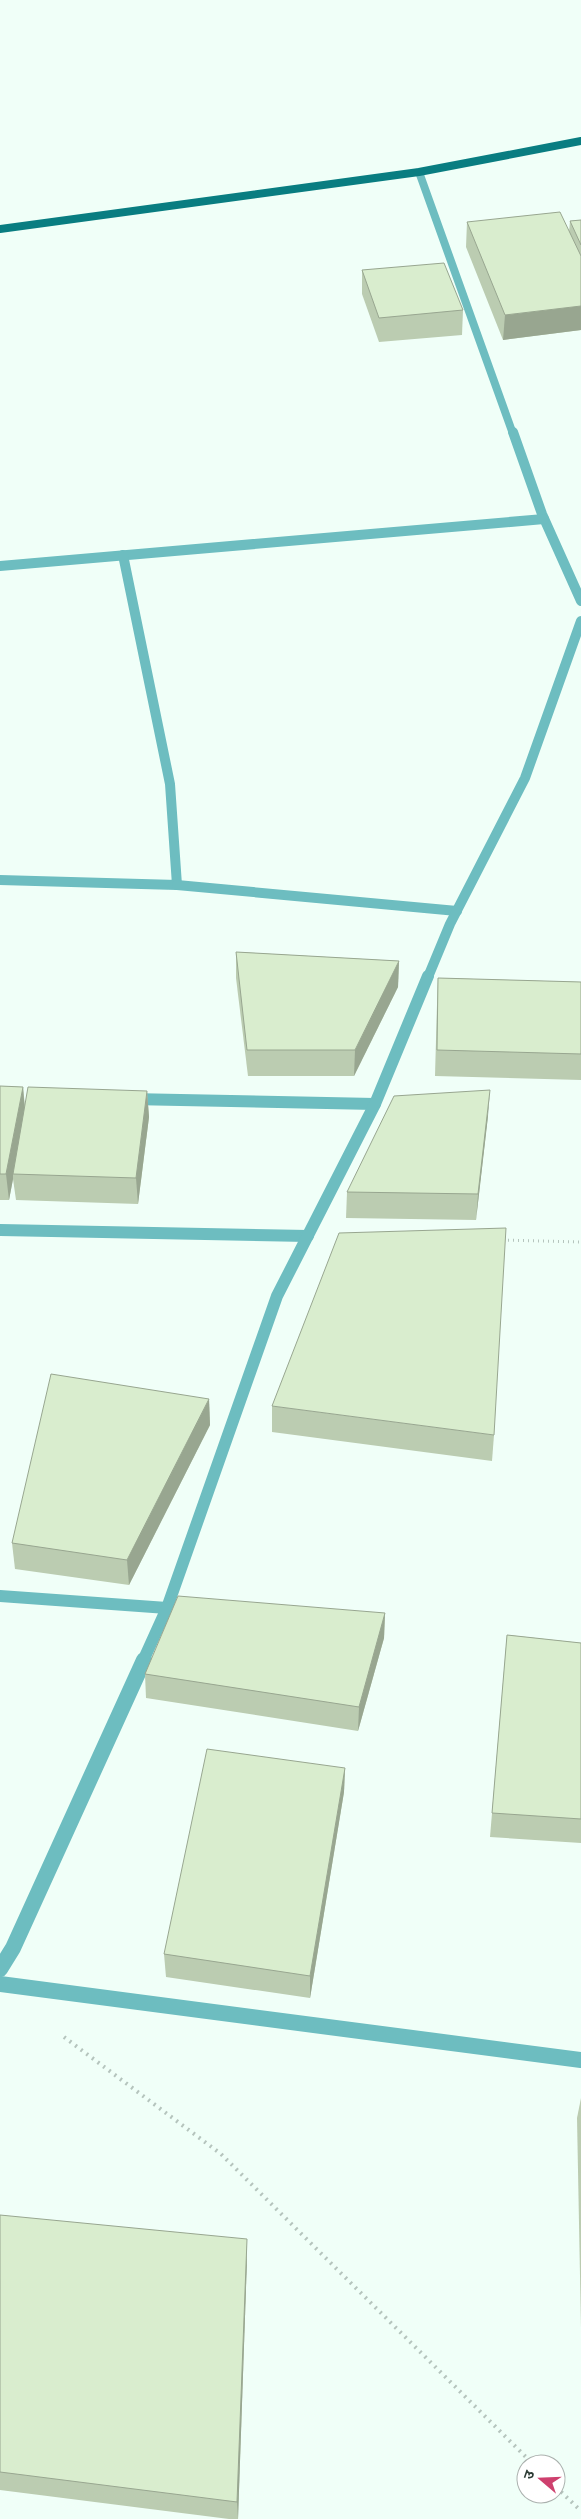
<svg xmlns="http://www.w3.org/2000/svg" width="581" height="2519" font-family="Rubik,'Noto Sans Devanagari',sans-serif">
  <rect width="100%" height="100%" fill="#f0fff8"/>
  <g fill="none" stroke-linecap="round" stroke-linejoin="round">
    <path stroke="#b5c4bd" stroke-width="3" stroke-dasharray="1 4" stroke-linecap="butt" d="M 503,1240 L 581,1242"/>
    <g stroke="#b5c4bd" stroke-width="4" stroke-dasharray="2 5" stroke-linecap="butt">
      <path d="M 64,2037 L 221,2154 L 533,2464"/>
      <path d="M 556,2487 L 581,2511"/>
    </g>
    <path stroke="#6dbdc0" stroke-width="8" d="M 419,172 L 513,434"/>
    <g stroke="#6dbdc0" stroke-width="10">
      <path d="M 513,432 L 542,514 L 581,601"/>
      <path d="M 0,566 L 544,519"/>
      <path d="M 0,880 L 177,885 L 170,784 L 123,555"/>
      <path d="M 177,885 L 457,911"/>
      <path d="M 428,977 L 450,924 L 525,778 L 581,621"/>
    </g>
    <g stroke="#6dbdc0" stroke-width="12">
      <path d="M 130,1099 L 375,1104"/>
      <path d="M 0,1230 L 308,1236"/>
      <path d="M 0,1596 L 167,1608"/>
      <path d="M 143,1661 L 167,1608 L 277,1296 L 375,1104 L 428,976"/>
    </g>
    <g stroke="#6dbdc0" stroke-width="16">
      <path d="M 0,1969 L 13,1948 L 144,1660"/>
      <path d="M 0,1984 L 581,2060"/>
    </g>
    <path stroke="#097d81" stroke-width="8" d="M 0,229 L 419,172 L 581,141"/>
  </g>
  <g fill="#bbccb1">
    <path d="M 581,220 L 581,330 L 503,340 L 466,247 L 467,222 L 569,232 L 570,221 Z"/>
    <path d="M 362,270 L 463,310 L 462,335 L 379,342 L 362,294 Z"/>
    <path d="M 236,952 L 399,961 L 398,987 L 354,1076 L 248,1076 L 236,978 Z"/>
    <path d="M 438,978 L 581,982 L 581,1080 L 435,1076 L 437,1004 Z"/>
    <path d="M 0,1086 L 23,1087 L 25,1106 L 147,1091 L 149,1117 L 138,1204 L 16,1200 L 13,1179 L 9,1200 L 0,1200 Z"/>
    <path d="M 488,1116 L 476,1220 L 346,1218 L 347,1192 Z"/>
    <path d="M 209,1399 L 210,1425 L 129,1585 L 15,1569 L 12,1543 Z"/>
    <path d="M 272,1406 L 494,1435 L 492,1461 L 272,1432 Z"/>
    <path d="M 385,1613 L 384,1638 L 358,1731 L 146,1698 L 145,1674 Z"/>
    <path d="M 507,1635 L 581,1643 L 581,1843 L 490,1837 Z"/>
    <path d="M 345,1768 L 344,1792 L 310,1998 L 166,1977 L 164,1954 Z"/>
    <path d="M 581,2098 L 581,2328 L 577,2118 Z"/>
    <path d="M 0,2215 L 247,2259 L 238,2519 L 229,2519 L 0,2490 Z"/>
  </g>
  <g fill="#98a690">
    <path d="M 581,306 L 581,330 L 503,340 L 505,315 Z"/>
    <path d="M 399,961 L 398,987 L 354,1076 L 355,1050 Z"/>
    <path d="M 23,1087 L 25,1113 L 13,1174 L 13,1179 L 9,1200 L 6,1174 Z"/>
    <path d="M 490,1090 L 488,1116 L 476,1220 L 478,1194 Z"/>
    <path d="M 147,1091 L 149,1117 L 138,1204 L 136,1178 Z"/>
    <path d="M 209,1399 L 210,1425 L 129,1585 L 127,1560 Z"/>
    <path d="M 385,1613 L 384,1638 L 358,1731 L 359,1707 Z"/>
    <path d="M 345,1768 L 344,1792 L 310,1998 L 310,1976 Z"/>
    <path d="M 247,2239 L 247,2259 L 238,2519 L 237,2502 Z"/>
  </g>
  <g fill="#d9edce" stroke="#98a690">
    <path d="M 560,212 L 581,256 L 581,306 L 505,315 L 467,222 Z"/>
    <path d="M 581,220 L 581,245 L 570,221 Z"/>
    <path d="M 444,263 L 463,310 L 379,318 L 362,270 Z"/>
    <path d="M 236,952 L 399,961 L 355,1050 L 247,1050 Z"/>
    <path d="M 438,978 L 581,982 L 581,1054 L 437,1050 Z"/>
    <path d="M 0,1086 L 23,1087 L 6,1174 L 0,1174 Z"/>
    <path d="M 28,1087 L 147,1091 L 136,1178 L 13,1174 Z"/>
    <path d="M 490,1090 L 478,1194 L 347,1192 L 394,1096 Z"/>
    <path d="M 506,1228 L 494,1435 L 272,1406 L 339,1233 Z"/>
    <path d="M 51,1374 L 209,1399 L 127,1560 L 12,1543 Z"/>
    <path d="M 178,1596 L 385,1613 L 359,1707 L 145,1674 Z"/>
    <path d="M 507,1635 L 581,1643 L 581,1819 L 492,1813 Z"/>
    <path d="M 207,1749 L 345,1768 L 310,1976 L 164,1954 Z"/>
    <path d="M 0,2215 L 247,2239 L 237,2502 L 0,2472 Z"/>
  </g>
  <g transform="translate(541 2479) rotate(289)"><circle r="24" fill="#ffffff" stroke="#abb1ae"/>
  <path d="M0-4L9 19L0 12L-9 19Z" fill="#ce406e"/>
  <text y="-8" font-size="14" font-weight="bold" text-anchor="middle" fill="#2d3c35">उ</text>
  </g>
</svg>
